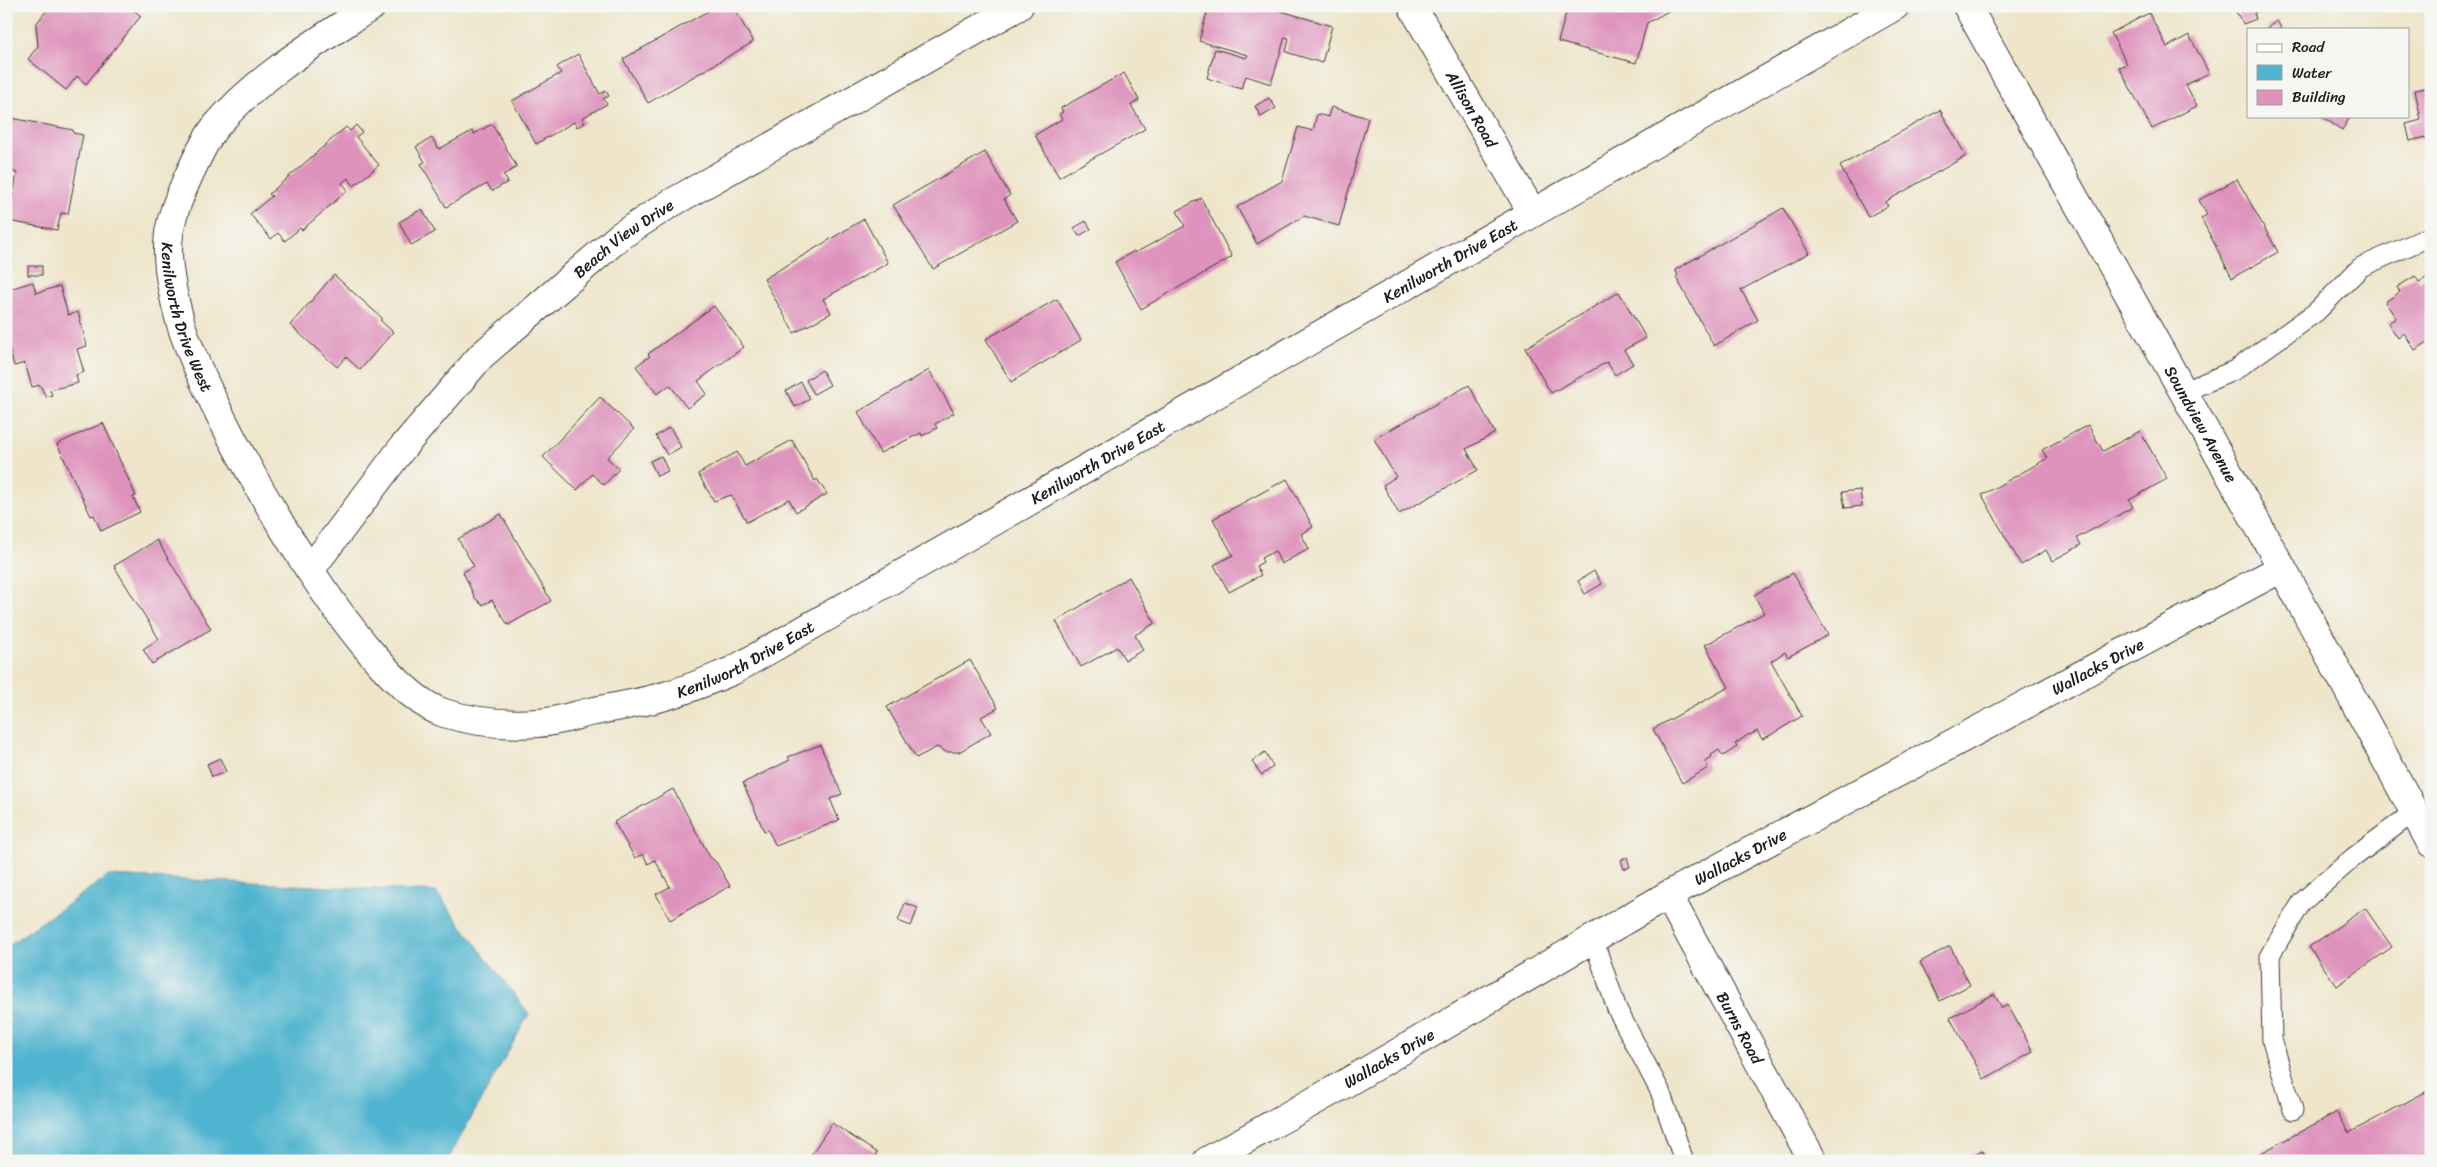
<svg xmlns="http://www.w3.org/2000/svg" width="2437" height="1167" font-family="Sriracha,sans-serif">
  <rect width="100%" height="100%" fill="#f6f6f2"/>
  <filter id="ink" filterUnits="userSpaceOnUse"><feTurbulence type="fractalNoise" baseFrequency=".02" numOctaves="2"/><feDisplacementMap in="SourceGraphic" scale="10" xChannelSelector="R" yChannelSelector="G"/><feConvolveMatrix kernelMatrix="1 2 1 2 8 2 1 2 1" color-interpolation-filters="sRGB"/></filter>
  <filter id="wash" filterUnits="userSpaceOnUse"><feTurbulence type="fractalNoise" baseFrequency=".0096" numOctaves="4" result="noise"/><feDisplacementMap in="SourceGraphic" scale="20" xChannelSelector="R" yChannelSelector="G"/><feGaussianBlur stdDeviation="1.12" result="paint"/><feColorMatrix in="noise" values="0 0 0 0 0 0 0 0 0 0 0 0 0 0 0 0 0 1.4 0 .05"/><feComposite in="paint" operator="in"/></filter>
  <g filter="url(#wash)">
    <rect width="100%" height="100%" fill="#eee5ca"/>
    <path fill="#50b4cf" stroke="#366876" d="M 108,876 L 436,892 L 529,1014 L 447,1161 L 6,1161 L 6,947 Z"/>
    <g id="blocks">
      <g fill="#de93bc">
        <path d="M 50,6 L 133,6 L 131,8 L 141,16 L 86,84 L 77,76 L 66,90 L 28,59 L 38,46 L 36,24 Z"/>
        <path d="M 717,6 L 733,6 L 753,42 L 648,103 L 623,59 Z"/>
        <path d="M 1209,6 L 1264,6 L 1332,26 L 1322,63 L 1286,52 L 1289,38 L 1285,37 L 1271,84 L 1246,76 L 1241,89 L 1207,78 L 1215,49 L 1246,58 L 1248,55 L 1199,41 Z"/>
        <path d="M 1568,6 L 1673,6 L 1674,8 L 1647,23 L 1636,63 L 1558,42 Z"/>
        <path d="M 2233,6 L 2271,6 L 2254,13 L 2256,19 L 2243,24 Z"/>
        <path d="M 2149,13 L 2167,47 L 2189,35 L 2209,73 L 2186,85 L 2197,106 L 2152,129 L 2119,67 L 2127,64 L 2111,33 Z"/>
        <path d="M 2277,21 L 2282,29 L 2265,29 Z"/>
        <path d="M 578,54 L 600,94 L 606,91 L 609,96 L 603,99 L 607,104 L 582,118 L 585,123 L 577,127 L 574,122 L 536,144 L 512,101 L 561,73 L 557,67 Z"/>
        <path d="M 1124,73 L 1139,100 L 1131,105 L 1145,129 L 1059,177 L 1035,135 L 1062,119 L 1059,114 L 1063,112 L 1061,108 Z"/>
        <path d="M 2431,87 L 2431,139 L 2426,140 L 2426,137 L 2410,141 L 2406,124 L 2421,120 L 2415,90 Z"/>
        <path d="M 1269,98 L 1276,108 L 1261,117 L 1255,106 Z"/>
        <path d="M 1331,107 L 1368,118 L 1339,226 L 1304,216 L 1257,244 L 1237,207 L 1282,181 L 1298,127 L 1313,131 L 1317,114 L 1328,117 Z"/>
        <path d="M 1940,110 L 1966,156 L 1885,202 L 1888,206 L 1868,217 L 1840,166 Z"/>
        <path d="M 2321,116 L 2351,116 L 2342,130 Z"/>
        <path d="M 6,117 L 73,130 L 73,133 L 83,135 L 68,214 L 61,213 L 57,230 L 8,221 L 17,173 L 11,171 L 6,165 Z"/>
        <path d="M 492,124 L 517,167 L 503,175 L 508,182 L 492,191 L 487,184 L 446,207 L 421,164 L 425,162 L 416,147 L 432,138 L 439,149 L 472,131 L 474,134 Z"/>
        <path d="M 356,125 L 362,132 L 356,137 L 379,165 L 354,186 L 348,178 L 342,183 L 348,190 L 302,230 L 300,228 L 285,241 L 278,233 L 271,239 L 250,214 L 272,196 L 269,194 L 346,127 L 350,131 Z"/>
        <path d="M 985,152 L 1010,195 L 1004,199 L 1017,221 L 933,269 L 893,205 Z"/>
        <path d="M 2237,179 L 2278,252 L 2232,278 L 2201,218 L 2207,215 L 2199,200 Z"/>
        <path d="M 1201,198 L 1232,257 L 1141,309 L 1115,262 L 1134,251 L 1135,253 L 1185,226 L 1177,211 Z"/>
        <path d="M 1783,208 L 1809,253 L 1741,290 L 1758,320 L 1714,346 L 1676,277 L 1678,275 L 1675,270 Z"/>
        <path d="M 422,209 L 435,232 L 411,245 L 399,222 Z"/>
        <path d="M 864,219 L 888,263 L 823,299 L 831,313 L 794,333 L 764,279 Z"/>
        <path d="M 1086,221 L 1091,229 L 1079,236 L 1074,228 Z"/>
        <rect x="28" y="266" width="14" height="9"/>
        <path d="M 334,275 L 382,318 L 380,320 L 393,332 L 360,370 L 346,357 L 337,367 L 290,325 Z"/>
        <path d="M 2431,275 L 2431,340 L 2415,350 L 2404,333 L 2398,338 L 2388,323 L 2396,318 L 2385,302 L 2400,292 L 2397,287 L 2415,276 L 2419,282 Z"/>
        <path d="M 33,282 L 36,293 L 60,286 L 68,315 L 78,312 L 87,346 L 77,349 L 84,372 L 76,375 L 78,383 L 50,390 L 52,395 L 46,397 L 40,385 L 32,387 L 25,363 L 14,366 L 9,348 L 6,348 L 6,290 Z"/>
        <path d="M 1619,292 L 1646,338 L 1624,350 L 1633,364 L 1615,375 L 1607,362 L 1551,393 L 1525,348 Z"/>
        <path d="M 1057,299 L 1081,340 L 1011,382 L 986,339 Z"/>
        <path d="M 714,306 L 744,347 L 698,381 L 707,394 L 687,408 L 670,385 L 657,394 L 636,366 L 650,356 L 648,354 Z"/>
        <path d="M 822,370 L 830,385 L 814,394 L 806,380 Z"/>
        <path d="M 929,370 L 954,413 L 935,424 L 937,428 L 922,436 L 921,433 L 880,453 L 858,412 Z"/>
        <path d="M 801,382 L 810,399 L 795,407 L 786,391 Z"/>
        <path d="M 1469,385 L 1495,433 L 1466,449 L 1478,470 L 1399,514 L 1383,485 L 1396,477 L 1374,439 Z"/>
        <path d="M 600,397 L 634,429 L 607,458 L 619,469 L 604,485 L 592,474 L 577,490 L 543,457 Z"/>
        <path d="M 103,423 L 136,496 L 133,497 L 140,512 L 101,531 L 94,515 L 91,516 L 57,444 Z"/>
        <path d="M 2088,425 L 2103,451 L 2140,431 L 2167,479 L 2129,500 L 2133,507 L 2077,538 L 2081,545 L 2052,561 L 2046,550 L 2021,565 L 1982,495 L 2048,458 L 2042,450 Z"/>
        <path d="M 670,427 L 681,447 L 667,455 L 656,436 Z"/>
        <path d="M 792,440 L 815,481 L 817,479 L 827,494 L 796,512 L 789,499 L 747,522 L 731,495 L 714,501 L 698,474 L 737,452 L 745,466 Z"/>
        <path d="M 661,456 L 668,471 L 657,476 L 650,461 Z"/>
        <path d="M 1287,479 L 1313,527 L 1301,534 L 1309,549 L 1281,564 L 1275,551 L 1261,558 L 1263,562 L 1256,566 L 1261,575 L 1229,592 L 1214,565 L 1233,555 L 1213,519 Z"/>
        <path d="M 1860,490 L 1862,506 L 1845,508 L 1842,492 Z"/>
        <path d="M 501,514 L 551,601 L 508,625 L 492,600 L 482,605 L 475,598 L 463,572 L 474,566 L 458,539 Z"/>
        <path d="M 157,540 L 211,629 L 152,664 L 143,649 L 159,639 L 114,566 Z"/>
        <path d="M 1594,571 L 1602,584 L 1585,594 L 1578,581 Z"/>
        <path d="M 1793,573 L 1828,635 L 1788,657 L 1785,652 L 1771,661 L 1802,716 L 1769,736 L 1762,739 L 1757,731 L 1750,735 L 1749,734 L 1735,744 L 1737,747 L 1723,756 L 1719,750 L 1711,755 L 1712,757 L 1705,761 L 1708,768 L 1682,783 L 1653,729 L 1729,687 L 1705,645 L 1764,613 L 1754,595 Z"/>
        <path d="M 1129,577 L 1155,623 L 1135,635 L 1143,650 L 1125,660 L 1117,647 L 1081,667 L 1056,621 Z"/>
        <path d="M 970,660 L 998,708 L 981,717 L 991,733 L 959,752 L 946,752 L 937,747 L 916,758 L 887,707 Z"/>
        <path d="M 820,745 L 842,794 L 830,799 L 839,820 L 776,846 L 768,830 L 764,831 L 743,783 L 790,760 L 788,757 Z"/>
        <path d="M 1265,752 L 1273,767 L 1262,775 L 1252,762 Z"/>
        <path d="M 220,758 L 226,772 L 212,777 L 207,764 Z"/>
        <path d="M 673,789 L 710,857 L 716,862 L 730,886 L 670,920 L 656,894 L 670,887 L 655,860 L 648,864 L 643,854 L 635,858 L 614,822 Z"/>
        <path d="M 1627,857 L 1630,867 L 1624,869 L 1621,860 Z"/>
        <path d="M 905,903 L 918,908 L 911,926 L 898,921 Z"/>
        <path d="M 2365,908 L 2392,947 L 2337,986 L 2309,947 Z"/>
        <path d="M 1950,946 L 1970,985 L 1940,1001 L 1920,962 Z"/>
        <path d="M 1994,994 L 2002,1008 L 2008,1005 L 2033,1052 L 1984,1079 L 1950,1018 Z"/>
        <path d="M 2431,1089 L 2431,1161 L 2425,1159 L 2421,1161 L 2246,1161 L 2337,1112 L 2349,1133 Z"/>
        <path d="M 832,1123 L 877,1153 L 872,1161 L 807,1161 Z"/>
        <path d="M 1982,1150 L 1988,1161 L 1962,1161 Z"/>
      </g>
    </g>
  </g>
  <g filter="url(#ink)">
    <use href="#blocks" fill-opacity="0" stroke="#3c3a36" stroke-width="1"/>
    <g fill="none" stroke-linecap="round" stroke-linejoin="round">
      <defs>
        <g id="lane">
          <path d="M 2183,392 L 2235,370 L 2316,312 L 2361,267 L 2431,236"/>
          <path d="M 1593,939 L 1617,1009 L 1660,1091 L 1684,1161"/>
          <path d="M 2293,1110 L 2272,1040 L 2270,955 L 2302,902 L 2354,857 L 2414,812"/>
        </g>
        <g id="street">
          <path id="s1" d="M 372,6 C 318,41 259,76 217,125 C 203,141 179,195 173,216 C 162,249 171,288 180,321 C 204,405 361,688 444,713 C 473,722 508,725 538,723 C 555,722 573,716 590,712 C 617,706 645,703 671,694 C 692,688 712,679 732,671 L 1895,6"/>
          <path id="s2" d="M 1412,6 L 1532,212"/>
          <path id="s3" d="M 1967,6 L 2282,568 L 2431,843"/>
          <path id="s4" d="M 310,570 L 403,447 L 481,356 L 620,236 L 668,205 L 1019,6"/>
          <path id="s5" d="M 1668,895 L 1813,1161"/>
          <path id="s6" d="M 1207,1161 L 1334,1090 L 1668,895 L 2282,568"/>
        </g>
      </defs>
      <use href="#lane" stroke="#3c3a36" stroke-width="21"/>
      <use href="#street" stroke="#3c3a36" stroke-width="30"/>
      <use href="#lane" stroke="#fff" stroke-width="19"/>
      <use href="#street" stroke="#fff" stroke-width="28"/>
    </g>
  </g>
  <g text-anchor="middle" stroke-width="5" stroke-linejoin="round" paint-order="stroke">
    <g font-size="16" fill="#1c1c1c" stroke="#f6f6f2">
      <text dy="6" stroke="none"><textPath href="#s2" startOffset="119">Allison Road</textPath></text>
      <text dy="6" stroke="none"><textPath href="#s4" startOffset="459">Beach View Drive</textPath></text>
      <text dy="6" stroke="none"><textPath href="#s1" startOffset="2008">Kenilworth Drive East</textPath></text>
      <text dy="6" stroke="none"><textPath href="#s1" startOffset="402">Kenilworth Drive West</textPath></text>
      <text dy="6" stroke="none"><textPath href="#s3" startOffset="479">Soundview Avenue</textPath></text>
      <text dy="6" stroke="none"><textPath href="#s1" startOffset="1602">Kenilworth Drive East</textPath></text>
      <text dy="6" stroke="none"><textPath href="#s1" startOffset="1198">Kenilworth Drive East</textPath></text>
      <text dy="6" stroke="none"><textPath href="#s6" startOffset="1019">Wallacks Drive</textPath></text>
      <text dy="6" stroke="none"><textPath href="#s6" startOffset="614">Wallacks Drive</textPath></text>
      <text dy="6" stroke="none"><textPath href="#s5" startOffset="151">Burns Road</textPath></text>
      <text dy="6" stroke="none"><textPath href="#s6" startOffset="209">Wallacks Drive</textPath></text>
    </g>
  </g>
  <rect width="2437" height="1167" fill="none" stroke="#f6f6f2" stroke-width="25"/>
  <rect x="2247" y="28" width="162" height="90" fill="#f6f6f2" stroke="#9f9f9c"/>
  <rect x="2257" y="44" width="25" height="8" fill="#ffffff" stroke="#9f9f9c"/>
  <text x="2292" y="52" font-size="15" fill="#1c1c1c">Road</text>
  <rect x="2257" y="65" width="25" height="15" fill="#50b4cf" stroke="#9f9f9c"/>
  <text x="2292" y="78" font-size="15" fill="#1c1c1c">Water</text>
  <rect x="2257" y="90" width="25" height="15" fill="#de93bc" stroke="#9f9f9c"/>
  <text x="2292" y="102" font-size="15" fill="#1c1c1c">Building</text>
</svg>
